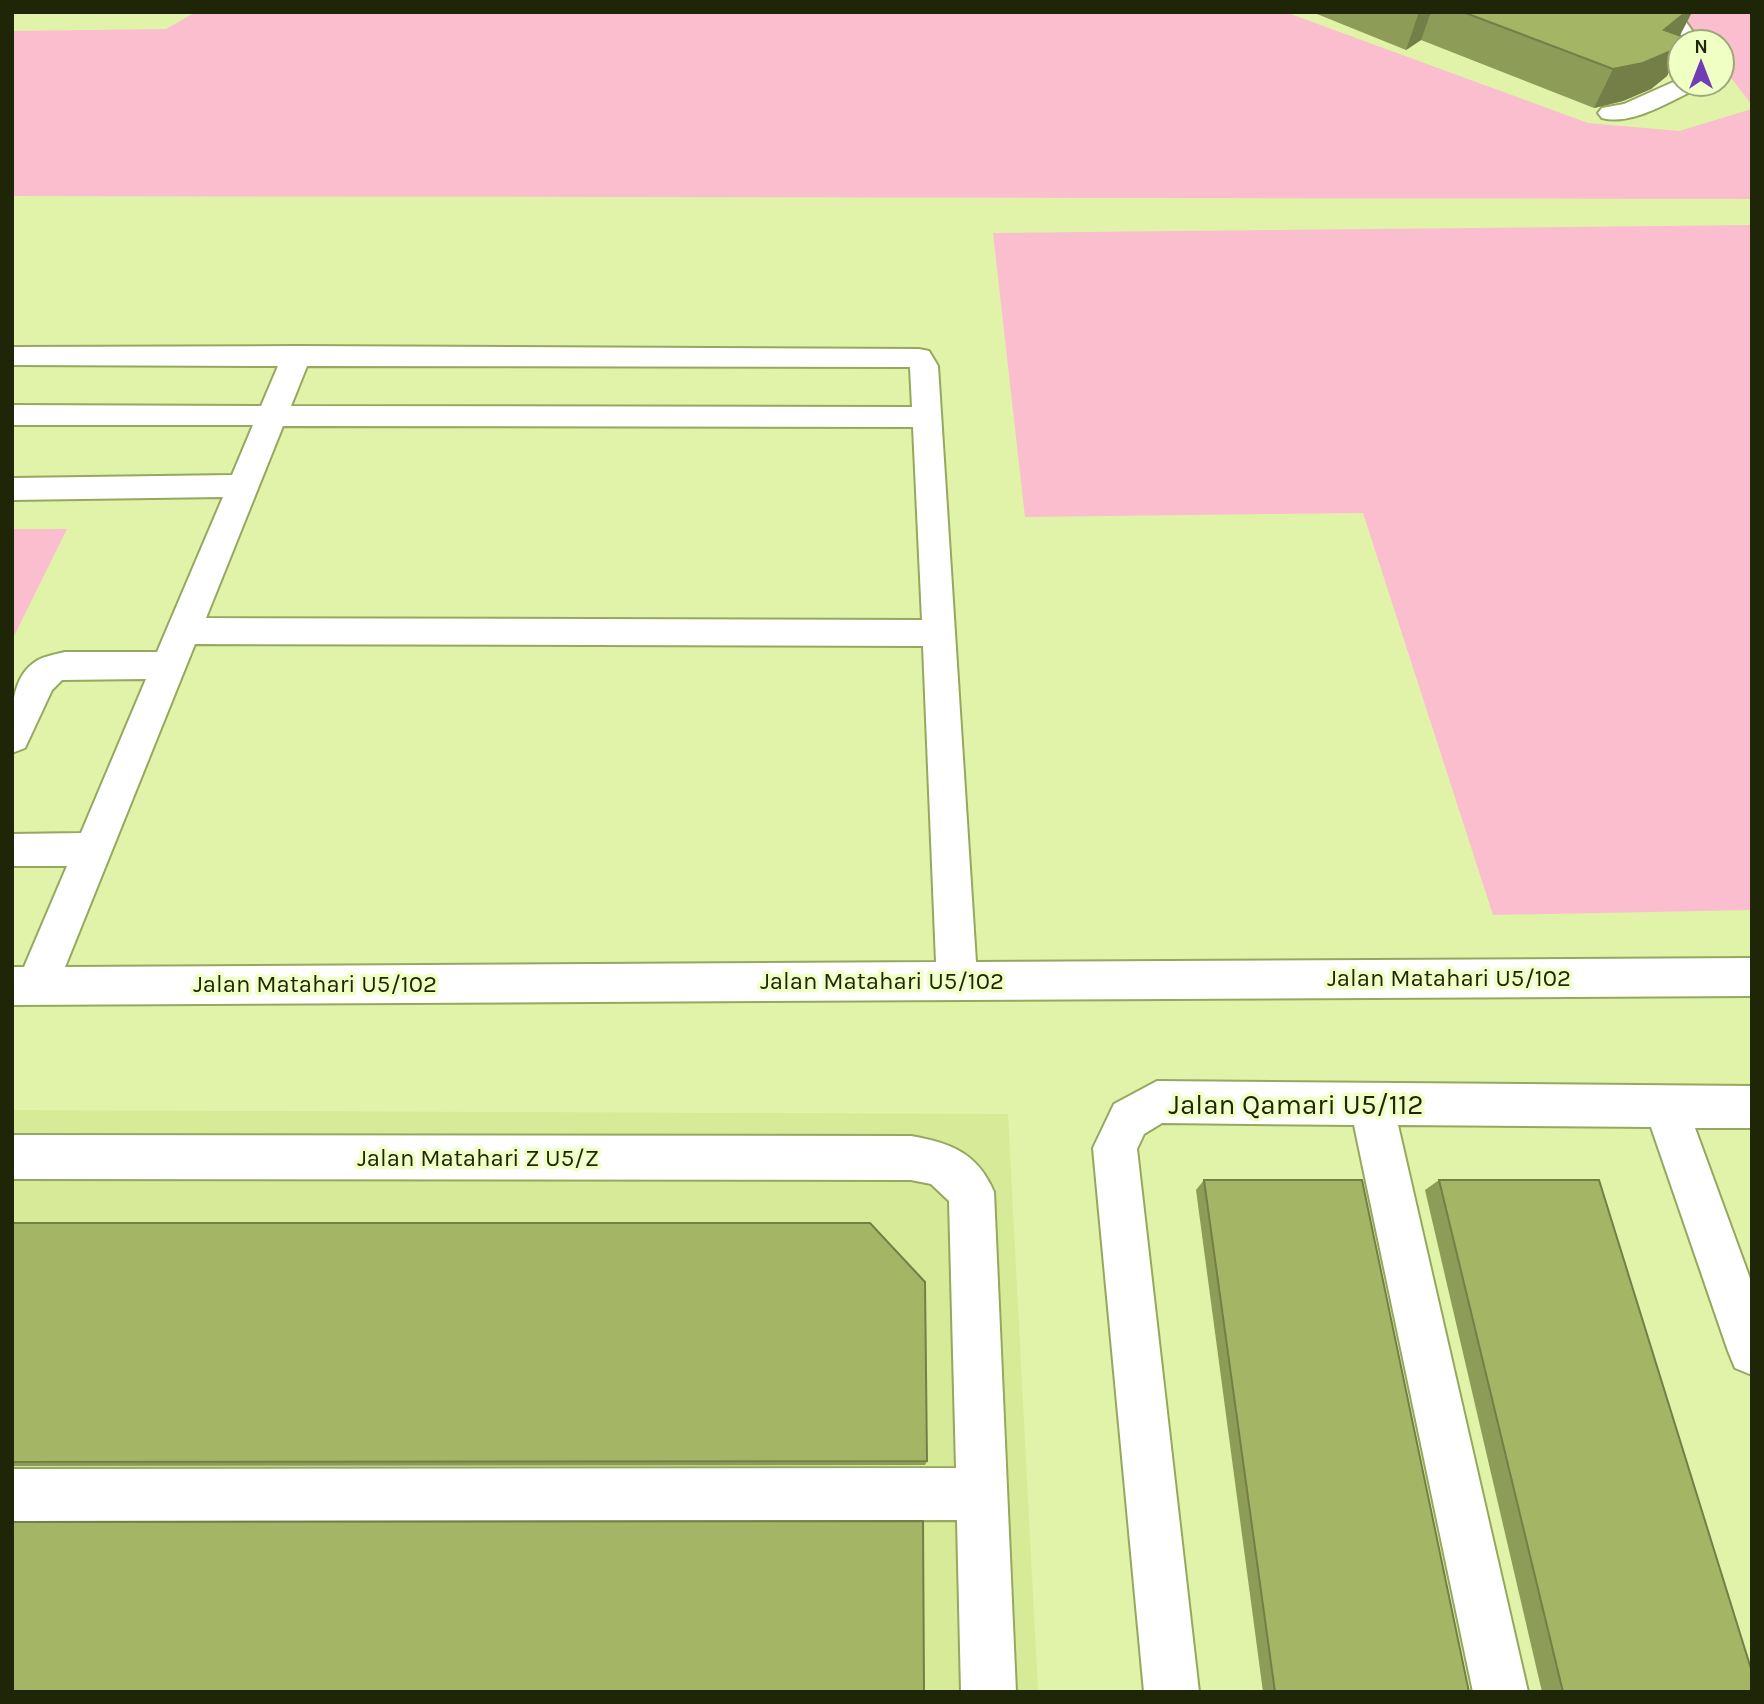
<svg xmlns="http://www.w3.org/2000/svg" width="1764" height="1704" font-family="Karla,sans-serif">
  <rect width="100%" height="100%" fill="#e1f3a9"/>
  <path fill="#d6ea97" d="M 12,1110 L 1008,1114 L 1038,1692 L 12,1692 Z"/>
  <g fill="#fabecf">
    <path d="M 196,12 L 1285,12 L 1588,123 L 1679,131 L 1752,109 L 1752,199 L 12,196 L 12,31 L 166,29 Z"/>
    <path d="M 1680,12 L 1752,12 L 1752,105 L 1722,66 L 1722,42 L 1703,42 Z"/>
    <path d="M 1752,225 L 1752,910 L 1493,915 L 1363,513 L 1025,517 L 993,233 Z"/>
    <path d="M 12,529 L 67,529 L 12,640 Z"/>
  </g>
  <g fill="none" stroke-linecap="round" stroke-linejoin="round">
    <defs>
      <g id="minor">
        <path d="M 1657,12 L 1679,12 L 1700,42 L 1680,42 L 1680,45 Z"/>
        <path d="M 1680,79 L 1680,84 L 1701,84 L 1697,89 C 1669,101 1633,126 1602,118 L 1598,113 L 1602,108 L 1624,104 Z"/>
        <path d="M 297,346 L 919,349 L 929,351 L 938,366 L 976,962 L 1752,958 L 1752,996 L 12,1005 L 12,967 L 24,967 L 67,866 L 12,866 L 12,834 L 81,833 L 146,679 L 62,680 L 52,690 L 25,748 L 12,753 C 12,722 7,678 38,660 C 46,656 57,654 65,652 L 157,652 L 223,497 L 12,500 L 12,478 L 232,475 L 253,425 L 12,425 L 12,405 L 261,406 L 278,366 L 12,365 L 12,347 ZM 307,366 L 910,367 L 912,407 L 291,406 ZM 283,426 L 913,427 L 922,620 L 206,618 ZM 195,644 L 923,646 L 936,962 L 65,967 Z"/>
        <path d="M 1157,1081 L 1752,1086 L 1752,1128 L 1695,1128 L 1752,1284 L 1752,1375 L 1735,1368 L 1728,1351 L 1651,1127 L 1398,1125 L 1528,1692 L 1473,1692 L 1354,1125 L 1162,1123 L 1144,1134 L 1137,1149 L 1199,1692 L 1144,1692 L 1093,1148 L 1114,1104 Z"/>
        <path d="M 12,1135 L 911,1136 C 950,1143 977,1152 994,1192 L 1016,1692 L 961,1692 L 957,1520 L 12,1521 L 12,1469 L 956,1468 L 949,1201 L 931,1184 L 911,1180 L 12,1179 Z"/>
      </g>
    </defs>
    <use href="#minor" stroke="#96a75f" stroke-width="4"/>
    <use href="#minor" fill="#fff" fill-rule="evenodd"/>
  </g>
  <g fill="#8d9d57">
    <path d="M 1312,12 L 1692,12 L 1680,35 L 1667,76 L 1651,89 L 1623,101 L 1594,108 L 1421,40 L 1406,50 Z"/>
    <path d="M 1204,1180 L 1469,1692 L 1263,1692 L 1196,1190 Z"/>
    <path d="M 1439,1180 L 1752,1692 L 1542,1692 L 1425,1190 Z"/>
    <path d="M 12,1223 L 927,1461 L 925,1465 L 12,1466 Z"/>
  </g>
  <g fill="#737f47">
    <path d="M 1419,12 L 1431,12 L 1421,40 L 1406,50 Z"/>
    <path d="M 1686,12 L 1692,12 L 1676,43 L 1680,43 L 1680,51 L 1667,76 L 1651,89 L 1623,101 L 1594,108 L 1613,69 Z"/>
  </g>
  <g fill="#a4b665" stroke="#737f47" stroke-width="2">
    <path d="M 1463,12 L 1686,12 L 1664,30 L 1687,38 L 1682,42 L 1680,42 L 1680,43 L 1671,51 L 1643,63 L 1613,69 Z"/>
    <path d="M 1204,1180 L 1362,1180 L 1469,1692 L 1275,1692 Z"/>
    <path d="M 1439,1180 L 1599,1180 L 1752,1672 L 1752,1692 L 1563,1692 Z"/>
    <path d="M 12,1223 L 870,1223 L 925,1282 L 927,1461 L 12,1462 Z"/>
    <path d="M 923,1521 L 924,1692 L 12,1692 L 12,1522 Z"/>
  </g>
  <g text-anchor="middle" stroke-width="7" stroke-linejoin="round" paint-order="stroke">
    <g font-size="24" fill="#1f2507" stroke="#f0ffc4">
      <text x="1449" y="986">Jalan Matahari U5/102</text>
      <text x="882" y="989">Jalan Matahari U5/102</text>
      <text x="315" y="992">Jalan Matahari U5/102</text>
      <text x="478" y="1166">Jalan Matahari Z U5/Z</text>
    </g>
    <g font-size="28" fill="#1f2507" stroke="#f0ffc4">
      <text x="1296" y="1114">Jalan Qamari U5/112</text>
    </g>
  </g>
  <rect width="1764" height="1704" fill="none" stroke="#1f2507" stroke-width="28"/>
  <g transform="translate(1701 63)"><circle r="33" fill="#f0ffc4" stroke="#9ca878" stroke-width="2"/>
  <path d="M0-5L12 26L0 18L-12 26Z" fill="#713db4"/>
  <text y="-10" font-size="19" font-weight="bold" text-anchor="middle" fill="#1f2507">N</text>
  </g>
</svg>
